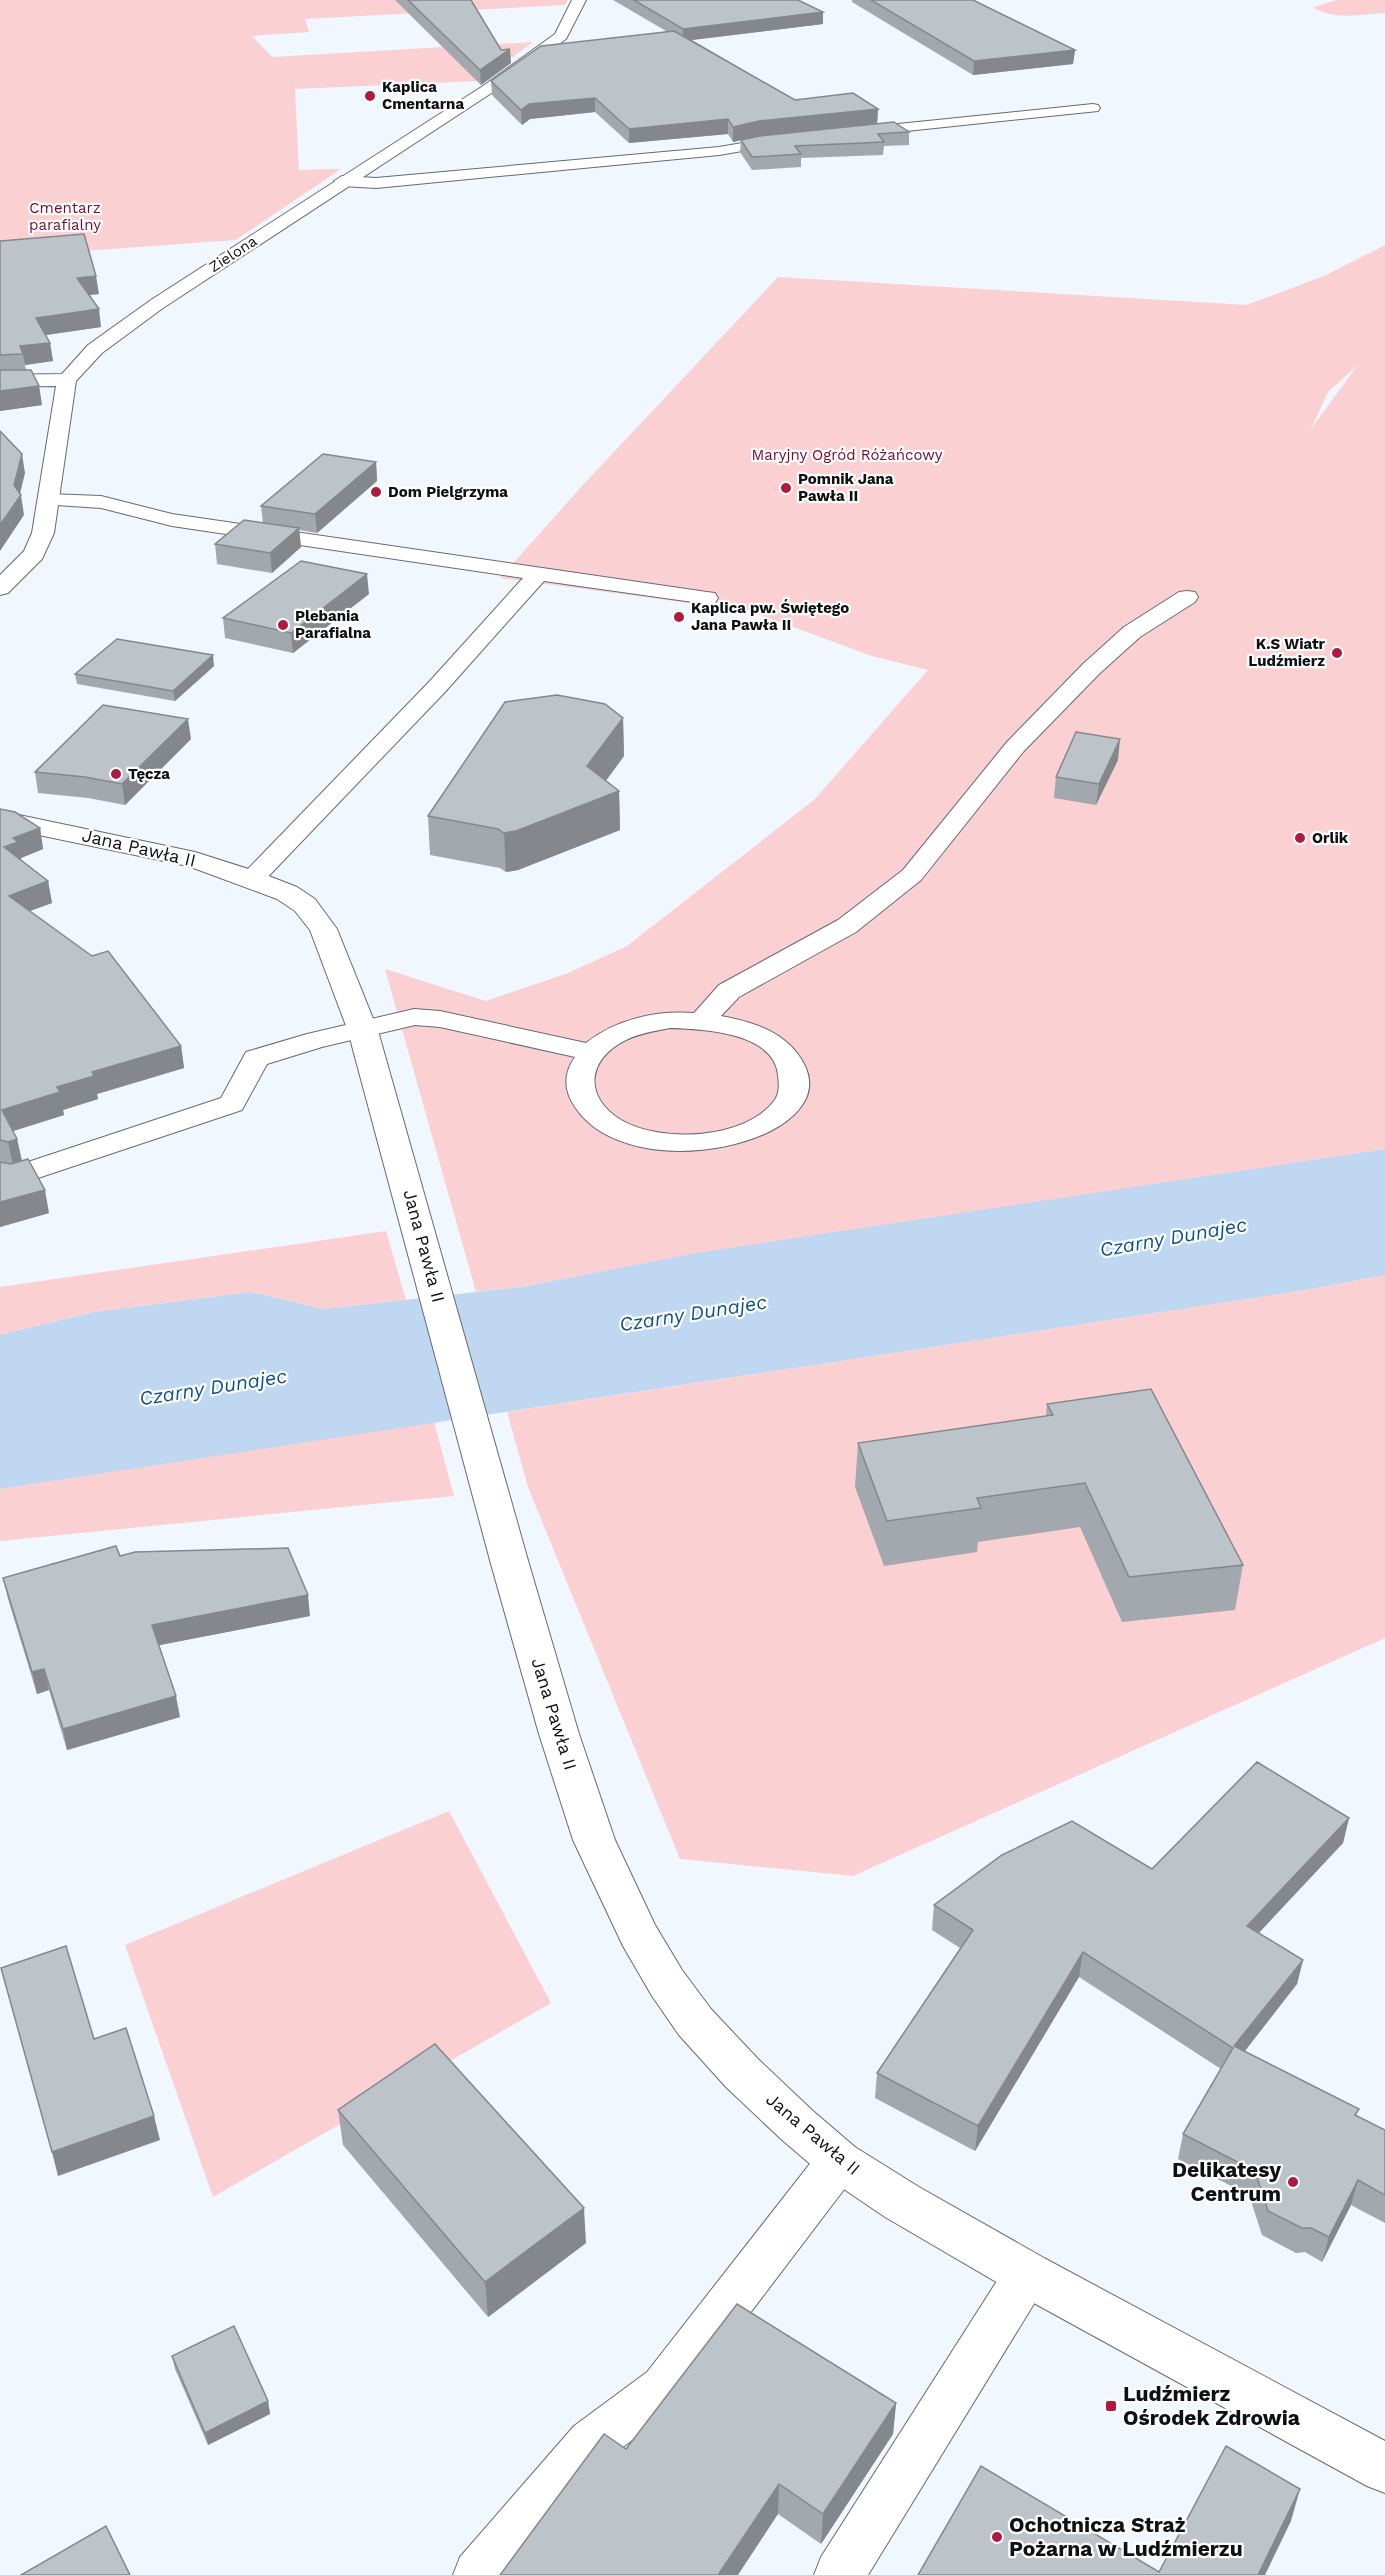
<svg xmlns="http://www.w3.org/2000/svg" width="1385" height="2575" font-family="'Work Sans',sans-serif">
  <rect width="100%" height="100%" fill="#f1f7fe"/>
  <g fill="#fbd0d3" fill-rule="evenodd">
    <path d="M 0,0 L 568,0 L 565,5 L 305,19 L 309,32 L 252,36 L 272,57 L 533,42 L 480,81 L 295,89 L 299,170 L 341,169 L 236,240 L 0,257 Z"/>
    <path d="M 1337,0 L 1385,0 L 1385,13 C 1361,14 1333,21 1313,7 Z"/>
    <path d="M 1385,245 L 1385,1149 L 667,1259 L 522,1287 L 476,1292 L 385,969 L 486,1001 L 568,973 L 627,946 L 815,799 L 928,670 L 872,656 L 749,611 L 500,578 L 582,486 L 778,277 L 1247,305 L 1324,276 ZM 1357,366 L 1311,429 L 1328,392 Z"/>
    <path d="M 386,1231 L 406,1300 L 324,1309 L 251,1292 L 94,1312 L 0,1335 L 0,1287 Z"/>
    <path d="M 1385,1275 L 1385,1638 L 853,1876 L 680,1859 L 528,1487 L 507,1412 L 1306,1290 Z"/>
    <path d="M 434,1422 L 454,1496 L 0,1541 L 0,1489 Z"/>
    <path d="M 449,1811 L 551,2003 L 213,2197 L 125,1945 Z"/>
  </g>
  <path fill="#bfd7f1" d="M 1385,1149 L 1385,1275 L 1306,1290 L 0,1489 L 0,1335 L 94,1312 L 251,1292 L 324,1309 L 522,1287 L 696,1253 Z"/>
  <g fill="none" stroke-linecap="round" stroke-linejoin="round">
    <defs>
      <g id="service">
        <path d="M 1093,104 L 1098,105 L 1100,108 L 1098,111 L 859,136 L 852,132 L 859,128 Z"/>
        <path d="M 783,136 L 788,137 L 790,140 L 788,143 L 719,155 L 376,188 L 342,186 L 334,181 L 342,176 L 376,178 L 719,147 Z"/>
        <path d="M 48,494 L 101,496 L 172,514 L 707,592 L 715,593 L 718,598 L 715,603 L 707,604 L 544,581 L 445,692 L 261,884 L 252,887 L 243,884 L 239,879 L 243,874 L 429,682 L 523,578 L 172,526 L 101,508 L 41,504 L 38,500 L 41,496 Z"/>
        <path d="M 1187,591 L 1195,592 L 1198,597 L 1195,602 L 1140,637 L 1099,674 L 1023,752 L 921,880 L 856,932 L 739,997 L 721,1016 C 755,1022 788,1033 804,1064 C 845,1142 630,1191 575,1107 C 564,1091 563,1074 575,1057 L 440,1027 L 415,1025 L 322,1047 L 267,1064 L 242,1110 L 26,1182 L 15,1185 L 0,1182 L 0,1164 L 13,1167 L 221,1098 L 246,1052 L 307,1034 L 414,1009 L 440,1011 L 586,1043 C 616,1019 657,1010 694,1013 L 719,985 L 838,920 L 903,870 L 1007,742 L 1083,664 L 1124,627 L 1179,592 ZM 670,1028 C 702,1029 774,1032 778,1075 C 779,1084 780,1093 774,1101 C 744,1140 661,1143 621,1120 C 583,1097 587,1059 626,1040 C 640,1033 655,1031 670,1028 Z"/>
        <path d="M 839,2141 L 855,2147 L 861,2161 L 855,2175 L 681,2404 L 608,2458 L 511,2575 L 453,2575 L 460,2557 L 574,2426 L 647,2372 L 823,2147 Z"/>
        <path d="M 1027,2253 L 1043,2259 L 1050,2274 L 1043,2289 L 868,2575 L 814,2575 L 821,2557 L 1011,2259 Z"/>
      </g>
      <path id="minor" d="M 572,0 L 586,0 L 566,39 L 493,92 L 163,308 L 102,353 L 76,381 L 54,533 L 42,559 L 8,593 L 0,595 L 0,575 L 24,551 L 32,533 L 56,386 L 0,387 L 0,375 L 62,374 L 88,345 L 151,300 L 483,86 L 555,34 Z"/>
      <path id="tertiary" d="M 0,811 L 195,852 L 261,873 L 297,887 L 315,899 L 337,929 L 378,1031 L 529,1564 L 579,1734 L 615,1840 L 655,1925 L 682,1970 L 711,2009 L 758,2059 L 813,2111 L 855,2147 L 919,2187 L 1044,2258 L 1385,2441 L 1385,2493 L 1367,2486 L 1010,2290 L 885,2217 L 823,2175 L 781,2139 L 726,2087 L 679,2035 L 652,1996 L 623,1946 L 573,1840 L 539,1734 L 491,1564 L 348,1031 L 310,930 L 295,911 L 277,899 L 188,866 L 0,827 Z"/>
    </defs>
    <use href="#service" stroke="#656b71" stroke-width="2"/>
    <use href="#minor" stroke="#656b71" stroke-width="2"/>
    <use href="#tertiary" stroke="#656b71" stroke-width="2"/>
    <use href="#service" fill="#fff" fill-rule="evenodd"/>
    <use href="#minor" fill="#fff" fill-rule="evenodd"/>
    <use href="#tertiary" fill="#fff" fill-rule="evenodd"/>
  </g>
  <g fill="#a2a8ad">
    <path d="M 395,0 L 471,0 L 501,50 L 511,63 L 481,85 Z"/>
    <path d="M 613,0 L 798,0 L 823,12 L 823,24 L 692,40 L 795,100 L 878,109 L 877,124 L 759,136 L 733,142 L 728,134 L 629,143 L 595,112 L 530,119 L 522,125 L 492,95 L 491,81 L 666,31 Z"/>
    <path d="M 852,0 L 973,0 L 1075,50 L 1073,64 L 973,75 L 852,2 Z"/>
    <path d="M 909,132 L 909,145 L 884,146 L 883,155 L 801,158 L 801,167 L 752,170 L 740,152 L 741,140 Z"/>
    <path d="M 0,241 L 99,294 L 89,295 L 101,327 L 46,335 L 50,343 L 53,361 L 25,365 L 26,370 L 39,386 L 42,405 L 0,411 Z"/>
    <path d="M 376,462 L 377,481 L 317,533 L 299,530 L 301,547 L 272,573 L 217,564 L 215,544 L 263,523 L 261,506 Z"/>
    <path d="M 369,594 L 293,653 L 225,638 L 223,618 Z"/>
    <path d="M 214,666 L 175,701 L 77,684 L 75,674 Z"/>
    <path d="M 623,718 L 624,756 L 606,781 L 619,791 L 620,830 L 518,870 L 506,872 L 500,868 L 430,855 L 428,816 Z"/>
    <path d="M 191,739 L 125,805 L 88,798 L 38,793 L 35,772 Z"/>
    <path d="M 1118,760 L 1096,805 L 1054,798 L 1056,777 Z"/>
    <path d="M 0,809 L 40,828 L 43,849 L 21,858 L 21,860 L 48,881 L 52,903 L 30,911 L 181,1046 L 184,1068 L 97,1094 L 98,1099 L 63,1110 L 64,1115 L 13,1131 L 17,1139 L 22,1161 L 49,1213 L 0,1227 Z"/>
    <path d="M 1047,1404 L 1243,1565 L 1235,1610 L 1122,1622 L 1080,1527 L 978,1542 L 977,1552 L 884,1566 L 855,1487 L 858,1443 L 1046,1416 Z"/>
    <path d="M 120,1556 L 310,1616 L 159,1645 L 180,1717 L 67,1750 L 49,1690 L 37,1694 L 8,1599 L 3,1578 Z"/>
    <path d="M 1349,1818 L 1343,1843 L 1258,1933 L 1303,1960 L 1297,1984 L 1245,2051 L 1357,2116 L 1385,2130 L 1385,2223 L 1351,2205 L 1322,2262 L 1305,2252 L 1296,2253 L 1262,2235 L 1249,2195 L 1178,2159 L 1183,2134 L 1221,2069 L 1079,1977 L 975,2151 L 875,2098 L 877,2073 L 960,1948 L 932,1930 L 934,1905 L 1152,1869 Z"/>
    <path d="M 338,2110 L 586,2243 L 488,2317 L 343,2145 Z"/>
    <path d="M 172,2356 L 268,2401 L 270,2414 L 208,2445 L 175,2369 Z"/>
    <path d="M 896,2403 L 893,2434 L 821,2544 L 778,2514 L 626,2449 Z"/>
  </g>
  <g fill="#84888d">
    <path d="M 823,12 L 823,24 L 683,41 L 683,29 Z"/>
    <path d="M 510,49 L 511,63 L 481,85 L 480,70 Z"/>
    <path d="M 1075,50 L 1073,64 L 973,75 L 974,61 Z"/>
    <path d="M 595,98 L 595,112 L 530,119 L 522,125 L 521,110 L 529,104 Z"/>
    <path d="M 878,109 L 877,124 L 759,136 L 733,142 L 733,127 L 759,121 Z"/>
    <path d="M 728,119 L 728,134 L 629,143 L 629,129 Z"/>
    <path d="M 96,276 L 99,294 L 79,296 L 77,278 Z"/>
    <path d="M 99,309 L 101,327 L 39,336 L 36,318 Z"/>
    <path d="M 50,343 L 53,361 L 25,365 L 23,354 L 20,346 Z"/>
    <path d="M 39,386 L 42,405 L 0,411 L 0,391 Z"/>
    <path d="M 22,454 L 25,473 L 19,498 L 21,495 L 24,515 L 0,551 L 0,525 L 14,485 Z"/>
    <path d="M 376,462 L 377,481 L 317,533 L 315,514 Z"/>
    <path d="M 299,528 L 301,547 L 272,573 L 270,553 Z"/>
    <path d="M 367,574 L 369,594 L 293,653 L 291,633 Z"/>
    <path d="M 213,655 L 214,666 L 175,701 L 173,691 Z"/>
    <path d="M 623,718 L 624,756 L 589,803 L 619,791 L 620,830 L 518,870 L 506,872 L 504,833 L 587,766 Z"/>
    <path d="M 188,719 L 191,739 L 125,805 L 122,784 Z"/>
    <path d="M 1120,739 L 1118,760 L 1096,805 L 1099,784 Z"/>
    <path d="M 40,828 L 43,849 L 21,858 L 22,863 L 4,847 L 13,838 Z"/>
    <path d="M 48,881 L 52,903 L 13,917 L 9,896 Z"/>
    <path d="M 181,1046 L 184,1068 L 97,1094 L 98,1099 L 63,1110 L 64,1115 L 7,1133 L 2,1110 L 92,1072 Z"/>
    <path d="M 17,1139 L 22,1162 L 13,1165 L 8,1142 Z"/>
    <path d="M 45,1190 L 49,1213 L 0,1227 L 0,1202 Z"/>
    <path d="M 308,1595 L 310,1616 L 155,1646 L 152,1625 Z"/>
    <path d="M 44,1669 L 49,1690 L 37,1694 L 32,1672 Z"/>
    <path d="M 176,1696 L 180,1717 L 67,1750 L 63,1729 Z"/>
    <path d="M 1349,1818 L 1343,1843 L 1242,1951 L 1247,1926 Z"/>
    <path d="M 1083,1952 L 1079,1977 L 975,2151 L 978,2126 Z"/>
    <path d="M 1303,1960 L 1297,1984 L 1229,2071 L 1234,2046 Z"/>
    <path d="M 154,2116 L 160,2140 L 58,2176 L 52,2152 Z"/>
    <path d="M 1358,2180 L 1351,2205 L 1322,2262 L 1329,2237 Z"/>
    <path d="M 584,2208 L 586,2243 L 488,2317 L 485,2282 Z"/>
    <path d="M 268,2401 L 270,2414 L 208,2445 L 205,2433 Z"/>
    <path d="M 896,2403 L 893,2434 L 821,2544 L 823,2514 Z"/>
    <path d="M 779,2484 L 778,2514 L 738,2575 L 718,2575 Z"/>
    <path d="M 1300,2489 L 1291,2521 L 1265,2575 L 1258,2575 Z"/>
  </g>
  <g fill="#bcc3c9" stroke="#84888d" stroke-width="1.5">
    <path d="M 408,0 L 471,0 L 501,50 L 510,49 L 480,70 Z"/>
    <path d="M 634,0 L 798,0 L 823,12 L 683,29 Z"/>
    <path d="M 871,0 L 973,0 L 1075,50 L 974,61 Z"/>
    <path d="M 674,31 L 795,100 L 853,93 L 878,109 L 759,121 L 733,127 L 728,119 L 629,129 L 595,98 L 529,104 L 521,110 L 491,81 L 541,46 Z"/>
    <path d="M 894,122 L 909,132 L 878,134 L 884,142 L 795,146 L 801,154 L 752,157 L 741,140 L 760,136 Z"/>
    <path d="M 84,234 L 96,276 L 77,278 L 99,309 L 36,318 L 50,343 L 20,346 L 23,354 L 0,355 L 0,241 Z"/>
    <path d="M 0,370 L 31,370 L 39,386 L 0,391 Z"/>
    <path d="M 0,431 L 22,454 L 14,485 L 21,495 L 0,525 Z"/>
    <path d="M 323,454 L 376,462 L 315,514 L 261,506 Z"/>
    <path d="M 244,520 L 299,528 L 270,553 L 215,544 Z"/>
    <path d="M 301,561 L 367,574 L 291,633 L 223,618 Z"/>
    <path d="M 117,639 L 213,655 L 173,691 L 75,674 Z"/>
    <path d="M 557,695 L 605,704 L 623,718 L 587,766 L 619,791 L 516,831 L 504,833 L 498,829 L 428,816 L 505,702 Z"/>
    <path d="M 103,705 L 188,719 L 122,784 L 85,777 L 35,772 Z"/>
    <path d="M 1076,732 L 1120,739 L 1099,784 L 1056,777 Z"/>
    <path d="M 0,809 L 15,812 L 40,828 L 13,838 L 18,842 L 4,847 L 48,881 L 9,896 L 92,956 L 108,951 L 181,1046 L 92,1072 L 94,1076 L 57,1087 L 60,1092 L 2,1110 L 17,1139 L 8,1142 L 0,1140 Z"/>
    <path d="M 28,1159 L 45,1190 L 0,1202 L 0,1162 L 11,1164 Z"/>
    <path d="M 1151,1389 L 1243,1565 L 1129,1577 L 1085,1483 L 977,1498 L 981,1508 L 887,1521 L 858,1443 L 1053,1415 L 1047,1404 Z"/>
    <path d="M 116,1546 L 120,1556 L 135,1552 L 288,1548 L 308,1595 L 152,1625 L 176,1696 L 63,1729 L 44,1669 L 32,1672 L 3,1578 Z"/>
    <path d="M 1257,1762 L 1349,1818 L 1247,1926 L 1303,1960 L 1234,2046 L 1359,2109 L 1355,2115 L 1385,2130 L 1385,2195 L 1358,2180 L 1329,2237 L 1311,2228 L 1302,2228 L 1268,2211 L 1255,2171 L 1183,2134 L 1233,2048 L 1083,1952 L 978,2126 L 877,2073 L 973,1930 L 934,1905 L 1002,1855 L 1072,1821 L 1152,1869 Z"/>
    <path d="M 66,1946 L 94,2039 L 126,2028 L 154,2116 L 52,2152 L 1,1968 Z"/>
    <path d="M 435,2044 L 584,2208 L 485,2282 L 338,2110 Z"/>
    <path d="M 737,2304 L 896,2403 L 823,2514 L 779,2484 L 718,2575 L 500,2575 L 604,2434 L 626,2449 Z"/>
    <path d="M 234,2326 L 268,2401 L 205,2433 L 172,2356 Z"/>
    <path d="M 1226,2446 L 1300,2489 L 1258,2575 L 918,2575 L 981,2466 L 1159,2572 Z"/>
    <path d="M 106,2526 L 130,2575 L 21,2575 Z"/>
  </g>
  <g fill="#af1b40" stroke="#fff" stroke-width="2">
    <circle cx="370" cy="96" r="6"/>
    <circle cx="786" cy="488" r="6"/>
    <circle cx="376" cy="492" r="6"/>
    <circle cx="679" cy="617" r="6"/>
    <circle cx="283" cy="625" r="6"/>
    <circle cx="1337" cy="653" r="6"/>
    <circle cx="116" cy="774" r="6"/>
    <circle cx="1300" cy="838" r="6"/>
    <circle cx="1293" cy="2182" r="6"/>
    <rect x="1105" y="2400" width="12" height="12" rx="3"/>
    <circle cx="997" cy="2537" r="6"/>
  </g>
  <g text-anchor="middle" stroke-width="4.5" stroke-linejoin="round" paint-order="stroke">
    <g font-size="15" font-weight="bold" fill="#0e1012" stroke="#fff" text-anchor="start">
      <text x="382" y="92">Kaplica<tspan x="382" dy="17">Cmentarna</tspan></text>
      <text x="798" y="484">Pomnik Jana<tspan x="798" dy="17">Pawła II</tspan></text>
      <text x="388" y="497">Dom Pielgrzyma</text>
      <text x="691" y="613">Kaplica pw. Świętego<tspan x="691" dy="17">Jana Pawła II</tspan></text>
      <text x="295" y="621">Plebania<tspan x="295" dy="17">Parafialna</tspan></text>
      <text x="1325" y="649" text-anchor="end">K.S Wiatr<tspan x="1325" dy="17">Ludźmierz</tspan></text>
      <text x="128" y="779">Tęcza</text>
      <text x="1312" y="843">Orlik</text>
    </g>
    <g font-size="15" fill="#790928" stroke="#fff">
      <text x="65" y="213">Cmentarz<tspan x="65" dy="17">parafialny</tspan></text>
      <text x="847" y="460">Maryjny Ogród Różańcowy</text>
    </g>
    <g font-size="15" fill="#0e1012" stroke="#fff">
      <text transform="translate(233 254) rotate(-33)" y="5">Zielona</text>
    </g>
    <g font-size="18" fill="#0e1012" stroke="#fff">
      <text transform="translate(139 848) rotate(13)" y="6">Jana Pawła II</text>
      <text transform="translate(424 1246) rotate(75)" y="6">Jana Pawła II</text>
      <text transform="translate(554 1714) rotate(73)" y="6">Jana Pawła II</text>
      <text transform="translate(813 2134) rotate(40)" y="6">Jana Pawła II</text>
    </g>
    <g font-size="20" font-style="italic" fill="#0e538c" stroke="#fff">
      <text transform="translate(1173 1237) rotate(-10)" y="7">Czarny Dunajec</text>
      <text transform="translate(693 1313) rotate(-9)" y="7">Czarny Dunajec</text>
      <text transform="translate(213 1387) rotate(-9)" y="7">Czarny Dunajec</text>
    </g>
    <g font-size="21" font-weight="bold" fill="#0e1012" stroke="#fff" text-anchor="start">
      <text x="1281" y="2177" text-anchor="end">Delikatesy<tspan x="1281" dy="24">Centrum</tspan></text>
      <text x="1123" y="2401">Ludźmierz<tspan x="1123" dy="24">Ośrodek Zdrowia</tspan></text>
      <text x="1009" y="2532">Ochotnicza Straż<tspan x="1009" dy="24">Pożarna w Ludźmierzu</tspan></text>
    </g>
  </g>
</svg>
